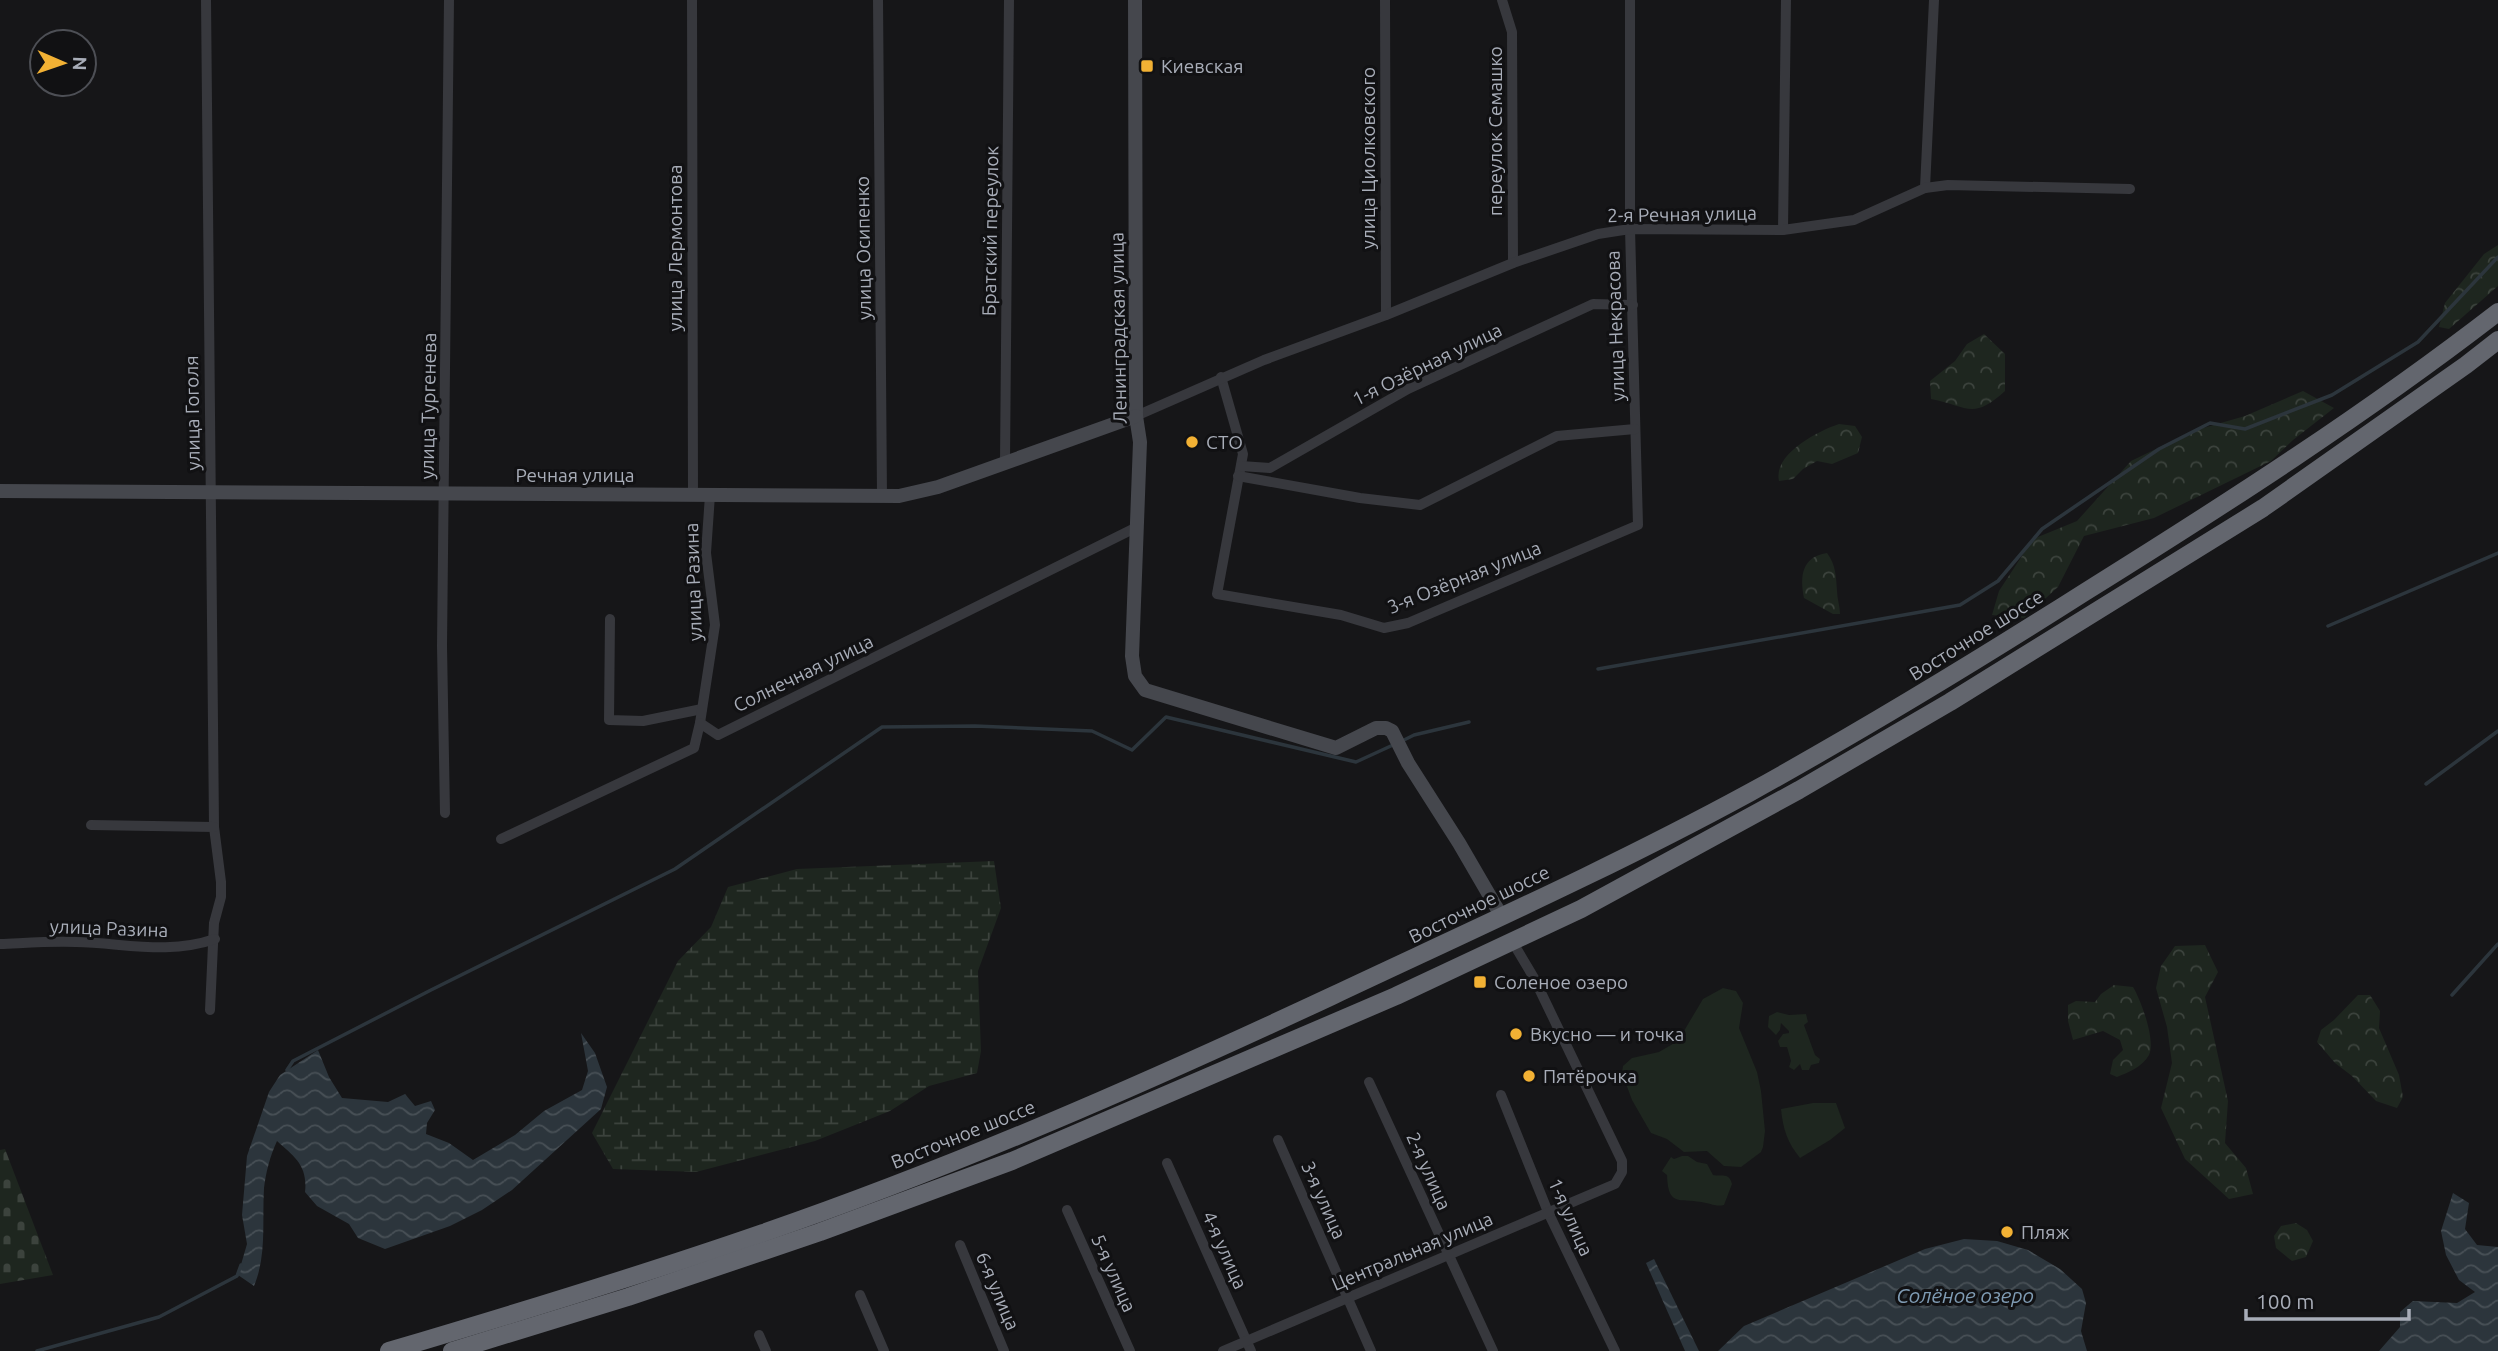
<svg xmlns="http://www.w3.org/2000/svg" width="2498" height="1351" font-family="Ubuntu,sans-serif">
  <defs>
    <pattern id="forest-crowns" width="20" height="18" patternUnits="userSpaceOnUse" patternTransform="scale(1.75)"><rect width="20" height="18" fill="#1e261f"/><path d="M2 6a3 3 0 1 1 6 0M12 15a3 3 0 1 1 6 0" fill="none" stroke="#3c433d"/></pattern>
    <pattern id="wetland-marsh" width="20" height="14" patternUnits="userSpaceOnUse" patternTransform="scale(1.75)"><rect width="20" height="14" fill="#1e261f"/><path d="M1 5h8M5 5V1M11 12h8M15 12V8" fill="none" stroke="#3c433d"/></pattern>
    <pattern id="cemetery-stones" width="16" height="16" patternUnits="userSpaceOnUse" patternTransform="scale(1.75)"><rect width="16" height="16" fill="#1e261f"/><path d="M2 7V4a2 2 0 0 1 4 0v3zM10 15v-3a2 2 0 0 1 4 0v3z" fill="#3c433d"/></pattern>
    <pattern id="water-waves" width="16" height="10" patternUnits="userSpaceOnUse" patternTransform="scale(1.75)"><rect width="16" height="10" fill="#2c353c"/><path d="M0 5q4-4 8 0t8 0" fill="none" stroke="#485056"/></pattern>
  </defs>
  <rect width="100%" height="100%" fill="#161618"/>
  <g fill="url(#forest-crowns)">
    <path d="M 2498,245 L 2498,286 L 2449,329 L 2439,327 L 2445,303 L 2484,254 Z"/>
    <path d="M 1984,334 L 2005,354 L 2005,391 C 1972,421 1968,406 1931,399 L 1930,381 L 1955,361 L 1967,344 Z"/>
    <path d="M 2303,391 L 2334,408 L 2293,440 L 2271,461 L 2154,518 L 2084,536 L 2058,587 L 2024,618 L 1992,615 L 1999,591 L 2033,539 L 2077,521 L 2131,461 L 2193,431 L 2245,416 Z"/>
    <path d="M 1839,424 L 1855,426 L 1862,437 L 1858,453 L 1832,464 L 1817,461 L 1803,469 L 1793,479 L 1779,481 C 1773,454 1818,431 1839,424 Z"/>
    <path d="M 1827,553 C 1836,565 1836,577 1837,591 C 1837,599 1840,606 1840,614 L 1833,614 L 1804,598 C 1800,577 1801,557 1827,553 Z"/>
    <path d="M 2205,945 L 2218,972 L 2205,997 L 2228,1101 L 2225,1143 L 2246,1168 L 2253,1194 L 2229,1199 L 2185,1159 L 2161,1108 L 2172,1063 L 2167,1027 L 2156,988 L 2161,966 L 2175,946 Z"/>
    <path d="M 2114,985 L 2133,987 C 2141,1000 2156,1041 2149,1055 C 2142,1067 2129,1072 2117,1077 L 2110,1074 L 2113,1060 L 2123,1050 L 2120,1040 L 2103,1031 L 2073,1040 L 2068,1021 L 2068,1005 L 2076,1001 L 2095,1002 L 2101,994 Z"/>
    <path d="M 2358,995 L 2370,995 L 2380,1011 L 2379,1028 L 2399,1075 L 2403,1097 L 2397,1108 L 2376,1101 L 2352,1076 L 2335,1063 L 2317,1042 L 2321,1030 L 2334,1020 Z"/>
    <path d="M 2296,1223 L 2307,1230 L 2313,1241 L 2306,1257 L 2292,1261 L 2276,1248 L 2274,1236 L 2281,1226 Z"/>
  </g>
  <path fill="url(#wetland-marsh)" d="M 994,861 L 1001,908 L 978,971 L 981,1051 L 977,1073 L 929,1086 L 890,1111 L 815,1141 L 696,1172 L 613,1169 L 592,1133 L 678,961 L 711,927 L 728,887 L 797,869 Z"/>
  <path fill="url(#cemetery-stones)" d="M 5,1149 L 53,1275 L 0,1284 L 0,1150 Z"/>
  <g fill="#1e261f">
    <path d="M 1723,988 L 1736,991 L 1743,1003 L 1739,1028 L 1757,1072 L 1761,1091 L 1765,1131 L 1763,1147 L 1761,1152 L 1741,1167 L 1724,1166 L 1707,1151 L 1684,1152 L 1667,1139 L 1651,1133 L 1632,1100 L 1622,1073 L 1623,1066 L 1632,1058 L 1659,1052 L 1678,1041 L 1703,999 Z"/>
    <path d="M 1777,1012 L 1789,1015 L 1806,1014 L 1808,1022 L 1804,1025 L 1815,1055 L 1820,1059 L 1819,1063 L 1811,1065 L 1809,1070 L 1802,1070 L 1800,1064 L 1794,1070 L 1789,1067 L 1791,1061 L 1787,1047 L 1780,1047 L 1778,1041 L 1783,1034 L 1789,1033 L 1789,1031 L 1781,1023 L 1780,1030 L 1776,1035 L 1768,1027 L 1769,1016 Z"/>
    <path d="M 1813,1103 L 1836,1103 L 1845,1128 L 1830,1140 L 1800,1158 C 1787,1142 1783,1129 1781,1109 Z"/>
    <path d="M 1682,1156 L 1688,1156 L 1697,1162 L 1707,1164 L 1713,1175 C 1722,1177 1729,1172 1732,1184 L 1724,1205 C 1715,1207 1710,1203 1701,1202 C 1679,1198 1668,1207 1667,1175 L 1662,1171 L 1671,1157 L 1674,1159 Z"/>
  </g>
  <g fill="url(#water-waves)">
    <path d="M 581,1033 L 595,1053 L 607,1087 L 601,1109 L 512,1190 L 482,1210 L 450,1226 L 385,1249 L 358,1238 L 349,1224 L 317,1206 L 305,1192 C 308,1166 295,1157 277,1141 C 270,1156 266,1172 264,1188 C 262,1221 267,1255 254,1286 L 238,1275 L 247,1244 L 242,1215 L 247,1156 L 269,1092 L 280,1075 L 318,1050 L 329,1077 L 342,1098 L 388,1102 L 405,1094 L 415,1106 L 431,1101 L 435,1110 L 427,1123 L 426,1134 L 449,1143 L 473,1160 L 515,1135 L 544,1111 L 582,1090 L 588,1071 Z"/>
    <path d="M 2453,1193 L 2469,1203 L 2465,1229 L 2477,1245 L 2498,1247 L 2498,1351 L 2379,1351 L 2400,1327 L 2400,1312 L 2413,1301 L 2457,1303 L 2475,1292 L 2459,1280 L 2446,1255 L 2441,1231 Z"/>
    <path d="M 1964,1239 L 1997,1241 L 2028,1250 L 2060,1269 L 2082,1289 L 2086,1303 L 2081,1331 L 2087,1351 L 1718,1351 L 1744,1326 L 1925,1249 Z"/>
    <path d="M 1654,1259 L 1699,1351 L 1685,1351 L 1646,1263 Z"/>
  </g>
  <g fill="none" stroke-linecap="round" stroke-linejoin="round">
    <g stroke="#2c353c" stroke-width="3.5">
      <path d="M 2328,626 L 2498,553"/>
      <path d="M 1598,669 L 1960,605 L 1998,581 L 2042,529 L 2159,449 L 2210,423 L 2245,429 L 2332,395 L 2418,342 L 2498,257"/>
      <path d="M 1400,742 L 1414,735 L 1469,722"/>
      <path d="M 2426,784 L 2498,731"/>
      <path d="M 2452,995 L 2498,944"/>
      <path d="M 287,1070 L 293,1061 L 431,990 L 675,869 L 882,727 L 975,726 L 1092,731 L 1132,750 L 1166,717 L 1356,762 L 1393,745"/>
      <path d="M 37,1351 L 159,1317 L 237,1276 L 241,1265"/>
    </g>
    <g stroke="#37383d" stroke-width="10">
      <path d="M 206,0 L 214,827 L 221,882 L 221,897 L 214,923 L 210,1010"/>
      <path d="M 692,0 L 693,495"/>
      <path d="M 878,0 L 882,496"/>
      <path d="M 1385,0 L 1386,315"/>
      <path d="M 1502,0 L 1512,32 L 1513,263"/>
      <path d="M 1925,188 L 1934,0"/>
      <path d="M 1783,230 L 1786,0"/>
      <path d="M 1221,377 L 1243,454 L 1217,594 L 1341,615 L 1384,628 L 1408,623 L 1638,525 L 1630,229 L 1630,0"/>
      <path d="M 1136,416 L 1264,360 L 1386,315 L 1513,263 L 1598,234 L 1630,229 L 1783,230 L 1854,220 L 1925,188 L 1948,185 L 2130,189"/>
      <path d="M 1005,462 L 1009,0"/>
      <path d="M 1241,466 L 1270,468 L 1408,389 L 1593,304 L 1633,305"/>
      <path d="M 1238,476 L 1360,498 L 1420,505 L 1557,436 L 1635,429"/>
      <path d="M 610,619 L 609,720 L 643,721 L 702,709"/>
      <path d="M 700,723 L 715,625 L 706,553 L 710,495"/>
      <path d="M 445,813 L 442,646 L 449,0"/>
      <path d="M 91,825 L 214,827"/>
      <path d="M 501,839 L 694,748 L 700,723 L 718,735 L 1137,527"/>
      <path d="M 0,944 C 25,943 51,941 76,942 C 124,943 168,955 215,939"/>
      <path d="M 1369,1082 L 1493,1351"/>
      <path d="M 1501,1095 L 1548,1212 L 1615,1351"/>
      <path d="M 1278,1140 L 1371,1351"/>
      <path d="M 1167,1163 L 1251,1351"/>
      <path d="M 1067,1210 L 1130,1351"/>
      <path d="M 960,1245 L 1004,1351"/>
      <path d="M 860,1295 L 884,1351"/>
      <path d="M 759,1335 L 766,1351"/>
      <path d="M 1223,1351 L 1615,1184 L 1622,1172 L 1622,1161 L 1534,978 L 1512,941"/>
    </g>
    <g stroke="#45474d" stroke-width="14">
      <path d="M 1135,0 L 1136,416 L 1140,442 L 1132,656 L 1135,676 L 1145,690 L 1336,748 L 1376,728 L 1386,728 L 1392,731 L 1408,763 L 1459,843 L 1502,917"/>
      <path d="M 0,491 L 899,496 L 938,487 L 1136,416"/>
    </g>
    <g stroke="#63666e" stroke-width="18">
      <path d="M 389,1351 C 514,1314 639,1276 763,1233 C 957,1166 1146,1083 1332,996 C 1472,930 1613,867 1749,793 C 1863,730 1975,662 2085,592 C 2226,504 2366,414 2498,312"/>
      <path d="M 452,1351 L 628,1297 L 820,1232 L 1012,1161 L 1396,996 L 1581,909 L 1799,790 L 1950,702 L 2263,508 L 2466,365 L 2498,340"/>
    </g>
  </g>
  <g fill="#f2b134" stroke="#111113" stroke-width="2.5">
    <rect x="1140" y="59" width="14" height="14" rx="3.5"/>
    <circle cx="1192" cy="442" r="7"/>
    <rect x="1473" y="975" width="14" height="14" rx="3.5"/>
    <circle cx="1516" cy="1034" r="7"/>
    <circle cx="1529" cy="1076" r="7"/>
    <circle cx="2007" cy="1232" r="7"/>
  </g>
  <g text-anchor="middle" stroke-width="6" stroke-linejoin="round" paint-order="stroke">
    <g font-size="19" fill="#a8adb8" stroke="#111113" text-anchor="start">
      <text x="1161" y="73">Киевская</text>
      <text x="1206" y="449">СТО</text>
      <text x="1494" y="989">Соленое озеро</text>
      <text x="1530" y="1041">Вкусно — и точка</text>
      <text x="1543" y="1083">Пятёрочка</text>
      <text x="2021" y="1239">Пляж</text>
    </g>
    <g font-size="19" fill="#a8adb8" stroke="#111113">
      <text transform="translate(1495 131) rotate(-90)" y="7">переулок Семашко</text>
      <text transform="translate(1368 158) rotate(-90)" y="7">улица Циолковского</text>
      <text transform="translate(1682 214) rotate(-1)" y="7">2-я Речная улица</text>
      <text transform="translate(990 231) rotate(-89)" y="7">Братский переулок</text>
      <text transform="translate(675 248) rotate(-90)" y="7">улица Лермонтова</text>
      <text transform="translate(863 248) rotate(-91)" y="7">улица Осипенко</text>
      <text transform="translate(1615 326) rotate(-92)" y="7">улица Некрасова</text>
      <text transform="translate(1118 328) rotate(-91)" y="7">Ленинградская улица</text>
      <text transform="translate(1427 364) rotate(-26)" y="7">1-я Озёрная улица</text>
      <text transform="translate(428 406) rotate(-89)" y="7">улица Тургенева</text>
      <text transform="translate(192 413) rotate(-91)" y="7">улица Гоголя</text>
      <text x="575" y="482">Речная улица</text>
      <text transform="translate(1464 577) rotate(-22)" y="7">3-я Озёрная улица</text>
      <text transform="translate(693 582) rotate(-92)" y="7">улица Разина</text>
      <text transform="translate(1976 635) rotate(-32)" y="7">Восточное шоссе</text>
      <text transform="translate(803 673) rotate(-26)" y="7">Солнечная улица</text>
      <text transform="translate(1479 904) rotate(-26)" y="7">Восточное шоссе</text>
      <text transform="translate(109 928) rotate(2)" y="7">улица Разина</text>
      <text transform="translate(963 1134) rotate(-22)" y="7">Восточное шоссе</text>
      <text transform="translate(1429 1171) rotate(66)" y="7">2-я улица</text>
      <text transform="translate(1324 1200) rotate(66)" y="7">3-я улица</text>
      <text transform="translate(1571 1217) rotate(66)" y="7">1-я улица</text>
      <text transform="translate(1225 1250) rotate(66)" y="7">4-я улица</text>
      <text transform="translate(1412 1251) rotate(-23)" y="7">Центральная улица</text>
      <text transform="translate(1114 1273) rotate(66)" y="7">5-я улица</text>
      <text transform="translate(998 1291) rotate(67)" y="7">6-я улица</text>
    </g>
    <g font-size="21" font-style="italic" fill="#7f9bb3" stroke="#111113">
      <text x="1965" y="1303">Солёное озеро</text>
    </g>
  </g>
  <g transform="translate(63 63) rotate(92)"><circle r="33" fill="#111113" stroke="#4d4f55" stroke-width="2"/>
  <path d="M0-5L12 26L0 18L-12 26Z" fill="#f2b134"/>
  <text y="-10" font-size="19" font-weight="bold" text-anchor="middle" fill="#a8adb8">N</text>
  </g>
  <path d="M2246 1309v10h163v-10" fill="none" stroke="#a8adb8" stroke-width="3.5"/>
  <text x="2256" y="1309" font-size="21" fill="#a8adb8" stroke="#111113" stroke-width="5" paint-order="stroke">100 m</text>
</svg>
